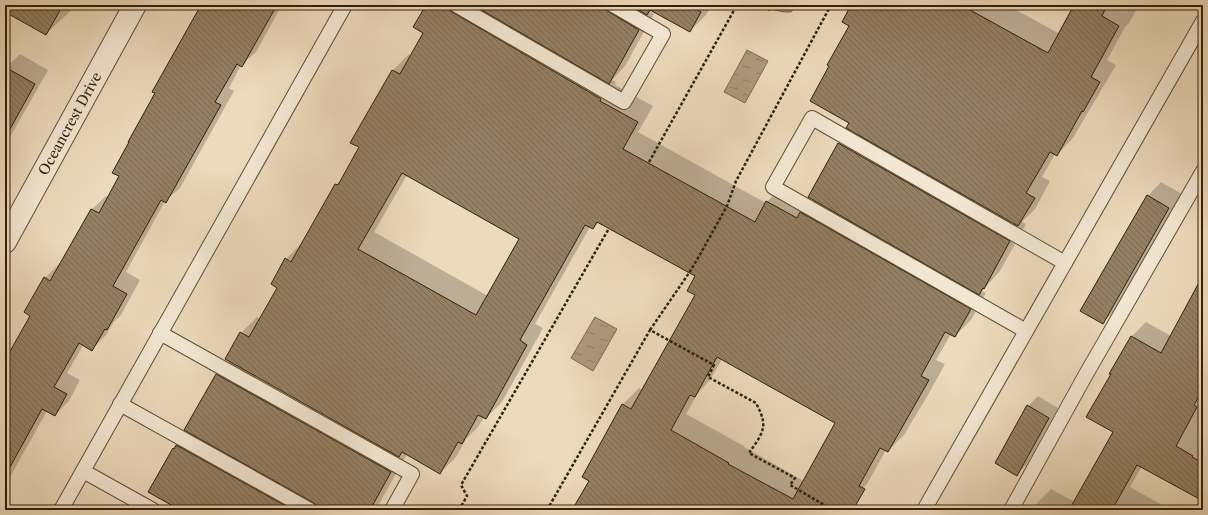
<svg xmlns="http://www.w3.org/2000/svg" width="1208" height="515" font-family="'Libre Caslon Text',serif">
  <defs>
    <pattern id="water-ripples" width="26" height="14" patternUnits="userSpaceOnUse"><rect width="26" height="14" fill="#ae9a7e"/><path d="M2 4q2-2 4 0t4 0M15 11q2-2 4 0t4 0" fill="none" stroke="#8e7d65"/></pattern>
    <pattern id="building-back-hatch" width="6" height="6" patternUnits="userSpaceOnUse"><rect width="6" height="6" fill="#948065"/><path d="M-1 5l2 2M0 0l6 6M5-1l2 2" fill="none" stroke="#7a6851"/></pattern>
  </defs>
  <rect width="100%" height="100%" fill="#ecdabc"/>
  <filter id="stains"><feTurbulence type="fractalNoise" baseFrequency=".005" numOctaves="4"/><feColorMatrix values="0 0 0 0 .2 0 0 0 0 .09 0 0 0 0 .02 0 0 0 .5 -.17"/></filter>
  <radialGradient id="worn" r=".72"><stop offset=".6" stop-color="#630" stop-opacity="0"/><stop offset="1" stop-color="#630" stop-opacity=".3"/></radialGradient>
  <g fill="url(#water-ripples)" stroke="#7e684e">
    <path d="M 766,5 L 797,5 L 791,12 L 784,12 L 771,9 L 769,11 Z"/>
    <path d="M 747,50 L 768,61 L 745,103 L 724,92 Z"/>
    <path d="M 595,317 L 617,329 L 593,371 L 571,358 Z"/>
  </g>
  <g fill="#0003" fill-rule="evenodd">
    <path d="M 5,5 L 77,5 L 46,34 L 5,11 Z"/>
    <path d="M 202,5 L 282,5 L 256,52 L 241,65 L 229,88 L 234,91 L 180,188 L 165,201 L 126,272 L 140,280 L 121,315 L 114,322 L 106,335 L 92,349 L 84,344 L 67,373 L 80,380 L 69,401 L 55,415 L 47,411 L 5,486 L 5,362 L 31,315 L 45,278 L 59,264 L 60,265 L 92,209 L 106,196 L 109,197 Z"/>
    <path d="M 427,5 L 712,5 L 706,15 L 690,31 L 652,9 L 650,11 L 654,14 L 625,66 L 612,80 L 616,82 L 615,85 L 653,106 L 638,132 L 766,203 L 783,185 L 812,202 L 814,199 L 810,197 L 839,143 L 852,130 L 851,123 L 850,25 L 852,5 L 1007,5 L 1060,34 L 1076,5 L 1139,5 L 1129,23 L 1125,27 L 1107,60 L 1116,65 L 1073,138 L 1057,155 L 1055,154 L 1042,177 L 1050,181 L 1035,209 L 1022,222 L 1026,224 L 1000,271 L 982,291 L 986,293 L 971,320 L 955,336 L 951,334 L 936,360 L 945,364 L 929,393 L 904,435 L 888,451 L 886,450 L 867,484 L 860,491 L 850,510 L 573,510 L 590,480 L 583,476 L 623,404 L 639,388 L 642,390 L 696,295 L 697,276 L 599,222 L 593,228 L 590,227 L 535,324 L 543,328 L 502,402 L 486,418 L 484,417 L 478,427 L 466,439 L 456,457 L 440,473 L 407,454 L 379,504 L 374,510 L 182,510 L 173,449 L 190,432 L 217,375 L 230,361 L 241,333 L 257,317 L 261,319 L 279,287 L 286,259 L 302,243 L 336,185 L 344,177 L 360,147 L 393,70 L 409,54 L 411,56 L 425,32 ZM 407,175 L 520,238 L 488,296 L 374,232 ZM 722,359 L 837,423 L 804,481 L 744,447 L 744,446 L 686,414 L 698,393 L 710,380 Z"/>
    <path d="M 20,54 L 48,70 L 5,146 L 5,59 L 11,63 Z"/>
    <path d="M 1161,182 L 1182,194 L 1116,309 L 1103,323 L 1148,196 Z"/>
    <path d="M 1203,280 L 1203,500 L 1142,466 L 1130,487 L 1171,510 L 1033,510 L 1037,503 L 1051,489 L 1075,502 L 1114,432 L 1088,416 L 1132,336 L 1146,322 L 1171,336 Z"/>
    <path d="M 1038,396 L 1058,408 L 1027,464 L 1017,474 L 1028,406 Z"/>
    <path d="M 5,488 L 8,491 L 5,495 Z"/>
  </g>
  <g fill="url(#building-back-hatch)" stroke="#351e07" fill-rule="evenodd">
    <path d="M 5,5 L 63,5 L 46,35 L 5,12 Z"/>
    <path d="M 201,5 L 277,5 L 242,67 L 237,64 L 215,102 L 221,105 L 166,203 L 161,200 L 113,286 L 127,294 L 107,330 L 105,329 L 92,351 L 79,343 L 54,387 L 67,394 L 55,416 L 42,409 L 5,476 L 5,360 L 30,316 L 24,312 L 44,277 L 50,281 L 91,209 L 99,213 L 119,176 L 112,173 L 129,142 L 128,142 L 155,93 L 152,92 Z"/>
    <path d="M 426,5 L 448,5 L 448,9 L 452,12 L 601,99 L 600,101 L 638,122 L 623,149 L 755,222 L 766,201 L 797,218 L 800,212 L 971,309 L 955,337 L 945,332 L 921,376 L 929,380 L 888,452 L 880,448 L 859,486 L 865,489 L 853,510 L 572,510 L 589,481 L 582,477 L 622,404 L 631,409 L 695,295 L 687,291 L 695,276 L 597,222 L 593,229 L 585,225 L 541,303 L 520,340 L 527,345 L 486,419 L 478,415 L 462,444 L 458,442 L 440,474 L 402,452 L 399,457 L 225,359 L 240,332 L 249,337 L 277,288 L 271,284 L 285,258 L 291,262 L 335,184 L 338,185 L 359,147 L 350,143 L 392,70 L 400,74 L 423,33 L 413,27 ZM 402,173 L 519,239 L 476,315 L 358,249 ZM 717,357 L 835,423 L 793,499 L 728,464 L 729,463 L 671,430 L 690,395 L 695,397 Z"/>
    <path d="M 473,5 L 605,5 L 605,9 L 609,12 L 639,30 L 609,84 Z"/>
    <path d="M 630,5 L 689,5 L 701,12 L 690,32 L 650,10 L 647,15 Z"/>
    <path d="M 851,5 L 961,5 L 1048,53 L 1074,5 L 1107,5 L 1102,16 L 1119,26 L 1091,77 L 1100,82 L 1083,112 L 1082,111 L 1057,156 L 1050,152 L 1026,193 L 1035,198 L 1018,226 L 846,128 L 849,123 L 810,101 L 829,66 L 827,65 L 849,26 L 842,22 Z"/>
    <path d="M 5,67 L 35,84 L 5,138 Z"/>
    <path d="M 838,143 L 1010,241 L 984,289 L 983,288 L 979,295 L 808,197 Z"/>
    <path d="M 1147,195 L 1169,208 L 1103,324 L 1080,311 Z"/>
    <path d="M 1203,275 L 1203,389 L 1194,405 L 1197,407 L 1176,446 L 1193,456 L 1192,457 L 1203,463 L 1203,501 L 1137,465 L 1112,510 L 1069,510 L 1113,432 L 1086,417 L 1111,374 L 1109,374 L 1131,336 L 1161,353 Z"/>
    <path d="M 216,374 L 391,472 L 370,510 L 318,510 L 317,506 L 314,503 L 184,430 Z"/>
    <path d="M 1027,405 L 1049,418 L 1017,476 L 995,463 Z"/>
    <path d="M 176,445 L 293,510 L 180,510 L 148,492 L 173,448 L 174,449 Z"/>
  </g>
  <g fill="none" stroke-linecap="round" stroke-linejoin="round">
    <defs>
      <g id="lane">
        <path d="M 456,5 L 624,102 L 663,34 L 613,5"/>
        <path d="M 1026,331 L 773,187 L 812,118 L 1065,263"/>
        <path d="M 160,333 L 412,474 L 392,510"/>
        <path d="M 120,404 L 310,510"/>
        <path d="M 83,471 L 153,510"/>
        <path d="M 61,510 L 345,5"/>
        <path d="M 924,510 L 1203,21"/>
        <path d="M 1011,510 L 1085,376 L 1203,171"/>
      </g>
      <g id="street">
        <path id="s1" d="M 5,242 L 135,5"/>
      </g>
    </defs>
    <use href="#lane" stroke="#634d34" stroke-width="16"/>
    <use href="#street" stroke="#634d34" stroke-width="24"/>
    <g stroke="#351e07" stroke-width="2.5" stroke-dasharray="3 2" stroke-linecap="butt">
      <path d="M 649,162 L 737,5"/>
      <path d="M 650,330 L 689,273 L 698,258 L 727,206 L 736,181 L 831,5"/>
      <path d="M 459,510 L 467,496 L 461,485 L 608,230"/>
      <path d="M 547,510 L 650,330 L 714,365 L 708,377 L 756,403 C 759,409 762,415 763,421 C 765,433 755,444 749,453 L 795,478 L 790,485 L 833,510"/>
    </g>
    <use href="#lane" stroke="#f3e7d3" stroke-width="14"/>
    <use href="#street" stroke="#f3e7d3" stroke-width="22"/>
  </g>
  <g text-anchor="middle" stroke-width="3" stroke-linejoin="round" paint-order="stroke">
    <g font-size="14" fill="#351e07" stroke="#f3e7d3">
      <text dy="5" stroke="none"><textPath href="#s1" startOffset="135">Oceancrest Drive</textPath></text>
    </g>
  </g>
  <rect width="1208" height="515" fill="none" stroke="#ecdabc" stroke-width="20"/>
  <rect x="6" y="6" width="1196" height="503" fill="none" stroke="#351e07" stroke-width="2"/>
  <rect x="10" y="10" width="1188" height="495" fill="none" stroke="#351e07"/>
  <rect width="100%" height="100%" filter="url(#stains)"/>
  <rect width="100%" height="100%" fill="url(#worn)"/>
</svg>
